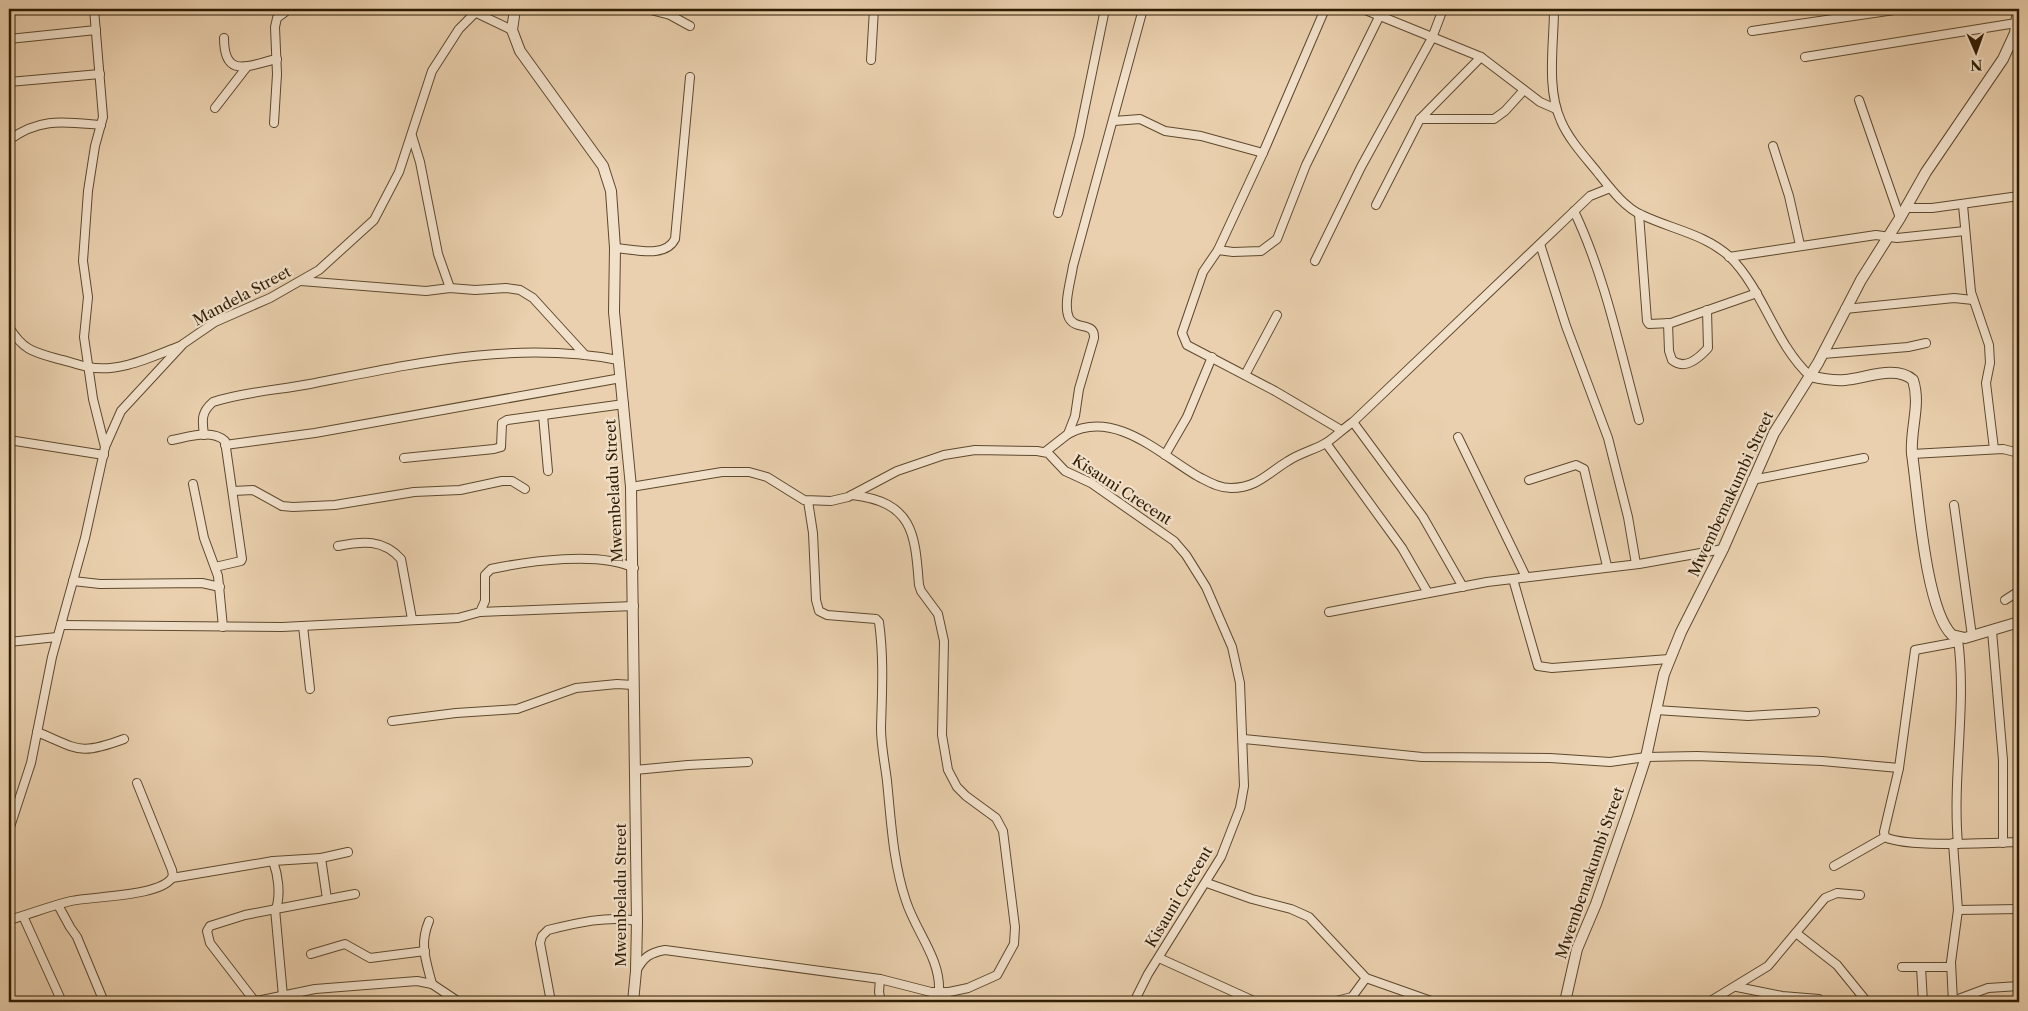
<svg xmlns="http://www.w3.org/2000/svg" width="2028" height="1011" font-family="'Libre Caslon Text',serif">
  <rect width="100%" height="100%" fill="#ead0ae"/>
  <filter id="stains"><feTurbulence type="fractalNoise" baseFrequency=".004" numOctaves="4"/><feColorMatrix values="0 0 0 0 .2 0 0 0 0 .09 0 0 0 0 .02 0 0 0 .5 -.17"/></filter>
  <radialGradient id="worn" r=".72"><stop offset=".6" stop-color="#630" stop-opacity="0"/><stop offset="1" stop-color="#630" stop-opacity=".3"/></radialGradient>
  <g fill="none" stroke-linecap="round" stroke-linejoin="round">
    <defs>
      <g id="minor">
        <path d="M 94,9 L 103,117 L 95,146 L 88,191 L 83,261 L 88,297 L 84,337 L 93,399 L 105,447"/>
        <path d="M 468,9 L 512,30"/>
        <path d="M 647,9 L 670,15 L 690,26"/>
        <path d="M 1325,9 L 1263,153 L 1218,250 L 1203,272 L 1182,333 L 1187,345 L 1275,391 L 1341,430"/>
        <path d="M 1363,9 L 1481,57 L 1540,102 L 1556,109"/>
        <path d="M 1554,9 C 1554,44 1546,88 1561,121 C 1569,140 1586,158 1598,173 C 1610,188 1625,208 1642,215 C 1671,229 1705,234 1730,257 C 1764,291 1775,344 1810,376"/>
        <path d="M 1752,31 L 1901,9"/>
        <path d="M 224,38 C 224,80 249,65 277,59"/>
        <path d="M 9,39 L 96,30"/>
        <path d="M 1805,57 L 2016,23"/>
        <path d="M 871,60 L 874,9"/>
        <path d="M 9,82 L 100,74"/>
        <path d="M 1859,100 L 1900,218"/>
        <path d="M 215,108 L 246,68"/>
        <path d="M 1420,119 L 1494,119 L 1505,111 L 1524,90"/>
        <path d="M 1114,121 L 1140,119 L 1165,131 L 1201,136 L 1263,153"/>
        <path d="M 274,123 L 277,74 L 275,27 L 277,18 L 289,9"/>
        <path d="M 412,136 L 420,162 L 438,254 L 450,288"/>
        <path d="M 9,140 C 40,117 65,122 101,125"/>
        <path d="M 1773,146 L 1789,196 L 1800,245"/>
        <path d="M 1376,205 L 1420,119 L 1481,57"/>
        <path d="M 1963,205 L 1971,292 L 1989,345 L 1990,363 L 1986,383 L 1994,449"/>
        <path d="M 1905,208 L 1932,208 L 2019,196"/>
        <path d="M 1574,211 C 1605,276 1620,350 1639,420"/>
        <path d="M 1058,213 L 1079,136 L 1105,9"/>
        <path d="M 1639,214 L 1647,321 L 1649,324 L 1671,323 L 1757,293"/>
        <path d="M 1540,244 L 1566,326 L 1608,438 L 1628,517 L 1636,564"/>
        <path d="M 615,248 C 634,249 665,259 675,239 L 690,77"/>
        <path d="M 1218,250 L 1233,252 L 1261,251 L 1277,239 L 1306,165 L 1383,9"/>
        <path d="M 1729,257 L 1876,235 L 1897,238 L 1965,231"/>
        <path d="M 1315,261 L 1361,167 L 1432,38 L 1443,9"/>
        <path d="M 301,281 L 426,291 L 450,288 L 475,290 L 506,288 L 520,290 L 533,298 L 585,355"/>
        <path d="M 1845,309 L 1954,298 L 1973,300"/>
        <path d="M 1668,323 L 1669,351 L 1672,360 C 1685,371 1699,358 1708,348 L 1707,310"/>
        <path d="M 9,327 C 23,350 33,352 58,359 C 68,361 78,365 88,367 C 119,373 151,357 180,346"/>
        <path d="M 1823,354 L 1908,347 L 1926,343"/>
        <path d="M 1245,375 L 1277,315"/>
        <path d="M 543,415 L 548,471"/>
        <path d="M 1353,422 L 1423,517 L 1463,587"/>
        <path d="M 1068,434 C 1115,408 1162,456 1199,477 C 1209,482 1219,488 1231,488 C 1257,488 1268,473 1288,461 C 1300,453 1314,450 1326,443 C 1335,437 1344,428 1353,422 L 1590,196 L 1610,188"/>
        <path d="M 204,435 C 202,420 201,412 213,402 C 244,392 278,390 310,384 C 412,364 515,340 618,360"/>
        <path d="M 1458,437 L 1526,577"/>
        <path d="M 9,440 L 104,455"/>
        <path d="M 172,440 C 188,437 212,429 225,441 L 242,559 L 241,561 L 215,567"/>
        <path d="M 1326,443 L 1402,548 L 1428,593"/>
        <path d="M 225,445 L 315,433 L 621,378"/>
        <path d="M 1045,452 L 1068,434 L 1075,416 L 1079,389 L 1094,338 C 1095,321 1076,331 1069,318 C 1063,305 1071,280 1073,266 L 1143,9"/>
        <path d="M 1912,454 L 2003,449 L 2019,453"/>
        <path d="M 1165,455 L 1187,417 L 1212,357"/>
        <path d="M 404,458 L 494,449 L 501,447 L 502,423 L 507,420 L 624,404"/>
        <path d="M 1529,480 L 1576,465 L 1584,469 L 1607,566"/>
        <path d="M 1752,480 L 1864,458"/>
        <path d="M 193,484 L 204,538 L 218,576 L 223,627"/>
        <path d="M 631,487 L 722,472 L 749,472 L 767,477 L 804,500 L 831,501 L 848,497 L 897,471 L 944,455 L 975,450 L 1037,451 L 1048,453 L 1065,471 L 1091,483 L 1174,541 L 1186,555 L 1206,587 L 1232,647 L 1240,683 L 1244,786 L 1240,808 L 1221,857 L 1148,974 L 1134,1002"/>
        <path d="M 233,491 L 253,490 L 282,506 L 293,507 L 335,505 L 414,492 L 460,490 L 502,481 L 512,481 L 525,489"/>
        <path d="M 808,501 L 813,533 L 816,600 L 819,611 L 827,615 L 876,619 L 879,622 C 884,658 882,692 881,728 C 881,746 885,764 887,781 C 891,820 893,863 906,901 C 916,932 941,959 939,992"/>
        <path d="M 1954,505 L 1972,636"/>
        <path d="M 338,546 C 363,541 383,539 401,559 L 412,619"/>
        <path d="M 1513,579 L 1538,666 L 1552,668 L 1669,659"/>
        <path d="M 73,581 L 100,584 L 202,583 L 220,587"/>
        <path d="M 2005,600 L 2019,591"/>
        <path d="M 480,612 L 634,606"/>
        <path d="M 1329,612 L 1487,582 L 1639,564 L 1723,549"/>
        <path d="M 61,625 L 282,627 L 458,618 L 480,612 L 485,601 L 485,575 L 491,569 C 529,561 600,551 634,568"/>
        <path d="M 303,626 L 310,689"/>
        <path d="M 1992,631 L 2003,760 L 2003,843"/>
        <path d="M 9,642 L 57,637"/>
        <path d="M 1958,642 L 1915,650 L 1899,768 L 1884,832 L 1885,837 C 1906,848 1993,843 2019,842"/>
        <path d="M 1656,710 L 1748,716 L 1815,712"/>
        <path d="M 392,721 L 456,713 L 517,709 L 576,688 L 617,684 L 633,685"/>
        <path d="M 37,732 C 79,749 78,756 124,739"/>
        <path d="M 1244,739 L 1422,757 L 1550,758 L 1610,762 L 1646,757 L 1697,756 L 1822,761 L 1899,768"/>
        <path d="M 635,770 L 688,765 L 748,762"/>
        <path d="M 9,830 L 31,763 L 52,657 L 85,538 L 105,447 L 121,411 L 183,344 L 215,322 L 270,298 L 319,270 L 374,220 L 399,172 L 432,71 L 459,29 L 479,9"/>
        <path d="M 1953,843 L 1958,910 L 1951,962 L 1953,1002"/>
        <path d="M 1958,844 C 1952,776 1967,707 1958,639"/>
        <path d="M 273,861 C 278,875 281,894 276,909"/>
        <path d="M 1834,866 L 1885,837"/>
        <path d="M 172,878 L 273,861 L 321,858"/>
        <path d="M 1207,883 L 1252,899 L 1291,909 L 1309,917 L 1366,978 L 1434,1002"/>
        <path d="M 355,894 L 245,915 L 210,926 L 207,931 L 210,943 L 253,999 L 257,1001 L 315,989 L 417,981 L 432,984 L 459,1002"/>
        <path d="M 327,899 L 321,858 L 348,852"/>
        <path d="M 58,905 L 70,927 L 77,937 L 104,1002"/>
        <path d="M 275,909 L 283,996"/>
        <path d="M 1958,910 L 2019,909"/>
        <path d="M 23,916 L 62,1002"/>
        <path d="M 9,920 C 30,914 50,906 71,901 C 93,896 163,897 173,876 L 172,870 L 137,783"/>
        <path d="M 429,921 C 419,945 426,960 432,984"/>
        <path d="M 1796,933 L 1837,965 L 1867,1002"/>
        <path d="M 311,954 L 345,944 L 370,958 L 425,951"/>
        <path d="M 1159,958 L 1256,1002"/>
        <path d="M 1902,967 L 1951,967"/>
        <path d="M 1921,967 L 1923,1002"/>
        <path d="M 636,971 C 644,957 649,953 665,950 L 880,979 L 931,992 L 949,992 L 968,988 L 997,975 L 1014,944 L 1015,927 L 1003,831 L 996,818 L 966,796 L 957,787 L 948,770 L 942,735 L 944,641 L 938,614 L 921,591 L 919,585 C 915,533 913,502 852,495"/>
        <path d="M 880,979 L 879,992 L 881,1002"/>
        <path d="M 1737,987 L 1782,996 L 1819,999"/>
        <path d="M 1953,1001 L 1988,988 L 2019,986"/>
        <path d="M 551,1002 L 540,943 L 542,936 L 548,930 C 576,923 609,915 637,921"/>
        <path d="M 1332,1002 L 1352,997 L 1366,978"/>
        <path d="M 1709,1002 L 1768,966 L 1825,898 L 1837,893 L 1860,895"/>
      </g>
      <g id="tertiary">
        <path d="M 515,9 L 512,30 L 520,51 L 603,166 L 611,191 L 615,248 L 614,312 L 631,487 L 637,921 L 636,971 L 633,1002"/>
        <path d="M 1810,376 C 1822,379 1833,381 1845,380 C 1866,378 1896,365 1913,380 C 1921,405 1910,429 1912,454 C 1918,493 1925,609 1952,635 L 1965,638 L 2019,622"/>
        <path d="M 1565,1002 L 1577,949 L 1596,904 L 1628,812 L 1646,757 L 1664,674 L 1681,632 L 1723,549 L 1774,433 L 1818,363 L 1861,280 L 1900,218 L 1926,172 L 2003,59 L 2015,33 L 2018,9"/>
      </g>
    </defs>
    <use href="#minor" stroke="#5e492d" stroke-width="10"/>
    <use href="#tertiary" stroke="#5e492d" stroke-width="12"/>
    <use href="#minor" stroke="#f1e0ca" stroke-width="8"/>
    <use href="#tertiary" stroke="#f1e0ca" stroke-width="10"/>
  </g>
  <g text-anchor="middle" stroke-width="4.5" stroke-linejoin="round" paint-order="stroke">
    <g font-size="15" fill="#2f1c02" stroke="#f1e0ca">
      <text transform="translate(242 296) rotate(-28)" y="5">Mandela Street</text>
      <text transform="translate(1122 490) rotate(33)" y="5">Kisauni Crecent</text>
      <text transform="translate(614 491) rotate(-93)" y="5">Mwembeladu Street</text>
      <text transform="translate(1731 494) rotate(-65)" y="5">Mwembemakumbi Street</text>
      <text transform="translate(1590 873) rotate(-71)" y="5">Mwembemakumbi Street</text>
      <text transform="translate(621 895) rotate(-90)" y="5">Mwembeladu Street</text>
      <text transform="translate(1179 897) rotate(-59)" y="5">Kisauni Crecent</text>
    </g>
  </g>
  <rect width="2028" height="1011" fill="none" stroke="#ead0ae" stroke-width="30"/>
  <rect x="10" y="10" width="2008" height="991" fill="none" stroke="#2f1c02" stroke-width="2.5"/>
  <rect x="15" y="15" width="1998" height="981" fill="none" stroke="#2f1c02"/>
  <g transform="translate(1976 52) rotate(178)" stroke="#f1e0ca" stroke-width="4" paint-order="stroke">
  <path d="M0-4L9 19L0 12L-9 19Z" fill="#2f1c02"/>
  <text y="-8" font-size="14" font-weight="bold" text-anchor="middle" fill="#2f1c02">N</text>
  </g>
  <rect width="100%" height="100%" filter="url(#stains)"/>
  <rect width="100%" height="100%" fill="url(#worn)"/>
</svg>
